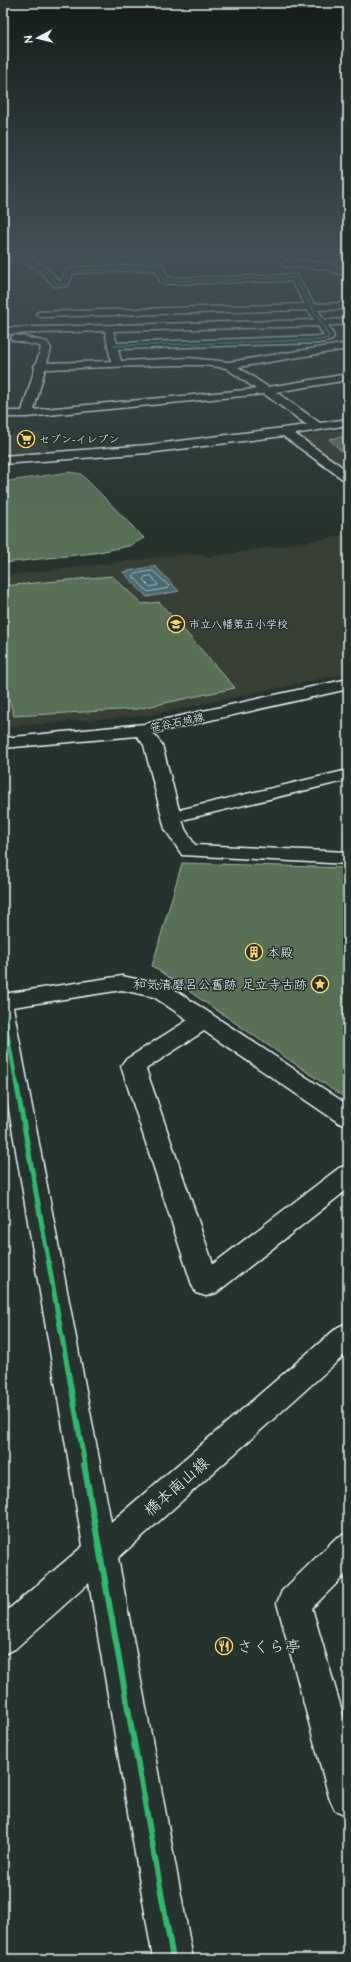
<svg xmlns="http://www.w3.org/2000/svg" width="351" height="1962" font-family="'Architects Daughter','Klee One',sans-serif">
  <rect width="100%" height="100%" fill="#26332d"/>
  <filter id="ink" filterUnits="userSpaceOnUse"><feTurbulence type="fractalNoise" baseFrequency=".025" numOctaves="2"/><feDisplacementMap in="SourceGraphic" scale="8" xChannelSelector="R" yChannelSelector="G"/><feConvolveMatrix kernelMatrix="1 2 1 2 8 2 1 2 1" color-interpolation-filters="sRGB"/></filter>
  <g filter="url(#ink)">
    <g fill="#384036">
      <path d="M 348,429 L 348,470 L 299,437 Z"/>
      <path d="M 42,432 L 49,452 L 3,455 L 3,435 Z"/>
      <path d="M 348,535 L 348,673 L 149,715 L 3,727 L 3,576 L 186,554 L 211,557 Z"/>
    </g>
    <g fill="#587156" stroke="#a0b1a7">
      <path d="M 348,436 L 348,458 L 329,439 Z"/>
      <path d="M 69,472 L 81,474 L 144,538 L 129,546 L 94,553 L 3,563 L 3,482 Z"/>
      <path d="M 112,576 L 142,604 L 159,602 L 235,688 L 137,709 L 14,716 L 3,678 L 3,586 Z"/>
      <path d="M 182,863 L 348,868 L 348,1100 L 152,966 Z"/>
    </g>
    <path fill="#496a70" stroke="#89a0a6" d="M 155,566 L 179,591 L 147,597 L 123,572 Z"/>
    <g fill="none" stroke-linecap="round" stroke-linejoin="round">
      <g stroke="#a8bbc2" stroke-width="1">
        <path d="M 153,571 L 169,586 L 168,588 L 148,592 L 133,576 L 135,574 Z"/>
        <path d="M 152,576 L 158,585 L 150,587 L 143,580 L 145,577 Z"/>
      </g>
      <defs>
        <g id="minor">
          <path d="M 11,251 L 21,251 L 49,270 L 59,281 L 61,281 L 66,269 L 69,268 L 160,264 L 164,267 L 168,278 L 294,275 L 297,276 L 314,304 L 348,303 L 348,309 L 318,310 L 324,320 L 348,319 L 348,325 L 328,325 L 334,336 L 332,340 L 320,343 L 118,349 L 121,361 L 189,358 L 229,362 L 348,343 L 348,349 L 238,367 L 268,387 L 348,374 L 348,380 L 276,392 L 320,423 L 348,419 L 348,425 L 295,434 L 348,471 L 348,481 L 344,480 L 283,436 L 148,453 L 3,464 L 3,456 L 148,445 L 307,425 L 264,394 L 27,417 L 3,417 L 3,411 L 22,411 L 35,368 L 34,366 L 36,364 L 41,348 L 40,346 L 12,340 L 11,338 L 12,336 L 16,335 L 47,342 L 51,348 L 47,363 L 111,361 L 105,331 L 3,334 L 3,328 L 314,320 L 308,310 L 41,317 L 36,314 L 38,312 L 305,304 L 291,281 L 164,284 L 160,281 L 156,270 L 73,273 L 68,286 L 54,286 L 43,274 ZM 318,326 L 324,336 L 117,343 L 113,331 ZM 174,365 L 203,365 L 226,368 L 256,389 L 34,410 L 45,369 Z"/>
          <path d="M 286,261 L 328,263 L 348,271 L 348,277 L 327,269 L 283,266 L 282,264 Z"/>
          <path d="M 348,679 L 348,689 L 153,733 L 162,745 L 179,810 L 348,770 L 348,780 L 182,820 L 185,829 L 195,845 L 348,852 L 348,864 L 182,855 L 165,829 L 144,745 L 137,736 L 3,748 L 3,738 L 144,724 Z"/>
          <path d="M 122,976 L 169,986 L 348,1105 L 348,1126 L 339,1123 L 204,1031 L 146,1069 L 213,1264 L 339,1168 L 348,1165 L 348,1189 L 216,1293 L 206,1296 L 196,1293 L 192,1285 L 121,1066 L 125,1060 L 188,1020 L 154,997 L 122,990 L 13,1007 L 111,1522 L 338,1327 L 348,1323 L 348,1352 L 118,1558 L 193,1959 L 153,1959 L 89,1583 L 15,1649 L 3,1654 L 3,1614 L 83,1546 L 3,1074 L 3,994 Z"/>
          <path d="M 348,1533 L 348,1572 L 312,1608 L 348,1732 L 348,1816 L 335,1810 L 329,1797 L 277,1603 L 282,1591 L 336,1538 Z"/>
        </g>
      </defs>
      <use href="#minor" stroke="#e8f1f8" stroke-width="3"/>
      <use href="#minor" fill="#26332d" fill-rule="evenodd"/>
      <defs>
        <path id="cycleway-far3" d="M 15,251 L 46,272 L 57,284 L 65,284 L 69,271 L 160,267 L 164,281 L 294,278 L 329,336 L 328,338 L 320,340 L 113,346"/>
        <path id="cycleway-far2" d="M 3,1008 L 16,1082"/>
        <path id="cycleway-far1" d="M 16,1081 L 85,1465"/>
        <path id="cycleway" d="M 84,1464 L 173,1959"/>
      </defs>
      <use href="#cycleway-far3" stroke="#26332d" stroke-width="2.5"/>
      <use href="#cycleway-far2" stroke="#26332d" stroke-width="6"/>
      <use href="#cycleway-far1" stroke="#26332d" stroke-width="8"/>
      <use href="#cycleway" stroke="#26332d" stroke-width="9"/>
      <use href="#cycleway-far3" stroke="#33b770" stroke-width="1.5"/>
      <use href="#cycleway-far2" stroke="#33b770" stroke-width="4"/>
      <use href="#cycleway-far1" stroke="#33b770" stroke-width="5"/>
      <use href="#cycleway" stroke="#33b770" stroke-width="6"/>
    </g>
  </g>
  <linearGradient id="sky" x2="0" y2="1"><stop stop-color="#151c19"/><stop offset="0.48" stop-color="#415057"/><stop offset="1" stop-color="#415057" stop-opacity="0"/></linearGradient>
  <rect width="351" height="526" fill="url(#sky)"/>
  <defs>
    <symbol id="supermarket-ring" viewBox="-11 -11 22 22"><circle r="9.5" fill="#26332d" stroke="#ffd166" stroke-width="1.5"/><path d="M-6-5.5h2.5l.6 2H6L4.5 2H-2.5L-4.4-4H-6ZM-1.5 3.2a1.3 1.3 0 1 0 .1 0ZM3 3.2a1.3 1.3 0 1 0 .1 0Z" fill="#ffd166"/></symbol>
    <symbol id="school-ring" viewBox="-11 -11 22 22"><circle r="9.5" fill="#26332d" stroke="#ffd166" stroke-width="1.5"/><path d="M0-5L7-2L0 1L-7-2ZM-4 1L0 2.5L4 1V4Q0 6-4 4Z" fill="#ffd166"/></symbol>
    <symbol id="building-ring" viewBox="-11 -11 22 22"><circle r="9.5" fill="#26332d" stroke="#ffd166" stroke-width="1.5"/><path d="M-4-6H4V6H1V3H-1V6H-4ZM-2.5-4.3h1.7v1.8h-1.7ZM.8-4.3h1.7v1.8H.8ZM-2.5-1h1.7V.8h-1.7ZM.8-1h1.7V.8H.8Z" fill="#ffd166"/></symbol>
    <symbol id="sight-ring" viewBox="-11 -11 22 22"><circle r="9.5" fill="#26332d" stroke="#ffd166" stroke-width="1.5"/><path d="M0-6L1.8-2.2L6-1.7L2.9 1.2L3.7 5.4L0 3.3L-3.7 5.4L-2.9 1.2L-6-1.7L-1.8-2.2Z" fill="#ffd166"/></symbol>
    <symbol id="restaurant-ring" viewBox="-11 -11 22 22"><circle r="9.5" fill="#26332d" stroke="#ffd166" stroke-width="1.5"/><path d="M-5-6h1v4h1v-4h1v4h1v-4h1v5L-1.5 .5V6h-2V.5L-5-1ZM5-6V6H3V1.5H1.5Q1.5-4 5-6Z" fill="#ffd166"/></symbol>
  </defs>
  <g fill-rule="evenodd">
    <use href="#supermarket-ring" x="16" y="429" width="20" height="20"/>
    <use href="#school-ring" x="166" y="614" width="20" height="20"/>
    <use href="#building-ring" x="244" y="942" width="20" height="20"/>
    <use href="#sight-ring" x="310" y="974" width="20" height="20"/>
    <use href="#restaurant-ring" x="214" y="1636" width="20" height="20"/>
  </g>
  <g text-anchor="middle" stroke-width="3" stroke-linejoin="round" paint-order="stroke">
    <g font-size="11" fill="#e8f1f8" stroke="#26332d" text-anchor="start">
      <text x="39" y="443">セブン-イレブン</text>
      <text x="189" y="628">市立八幡第五小学校</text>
    </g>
    <g font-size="11" fill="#e8f1f8" stroke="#26332d">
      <text transform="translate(177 722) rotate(-12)" y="4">笹谷石城線</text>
    </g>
    <g font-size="13" fill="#e8f1f8" stroke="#26332d" text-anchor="start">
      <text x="267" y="957">本殿</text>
      <text x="307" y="989" text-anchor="end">和気清磨呂公舊跡 足立寺古跡</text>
    </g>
    <g font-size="16" fill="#e8f1f8" stroke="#26332d">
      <text transform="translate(176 1486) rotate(-41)" y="6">橋本南山線</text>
    </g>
    <g font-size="16" fill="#e8f1f8" stroke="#26332d" text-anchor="start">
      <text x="237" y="1652">さくら亭</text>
    </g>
  </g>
  <rect width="351" height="1962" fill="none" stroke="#26332d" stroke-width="16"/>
  <rect x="8" y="8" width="335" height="1946" fill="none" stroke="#e8f1f8" stroke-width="1.5" filter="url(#ink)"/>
  <g transform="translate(38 38) rotate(263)" stroke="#26332d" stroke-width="3" paint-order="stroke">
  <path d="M0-3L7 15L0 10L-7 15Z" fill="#e8f1f8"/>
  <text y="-6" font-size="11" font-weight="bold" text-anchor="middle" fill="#e8f1f8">N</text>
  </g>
</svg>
